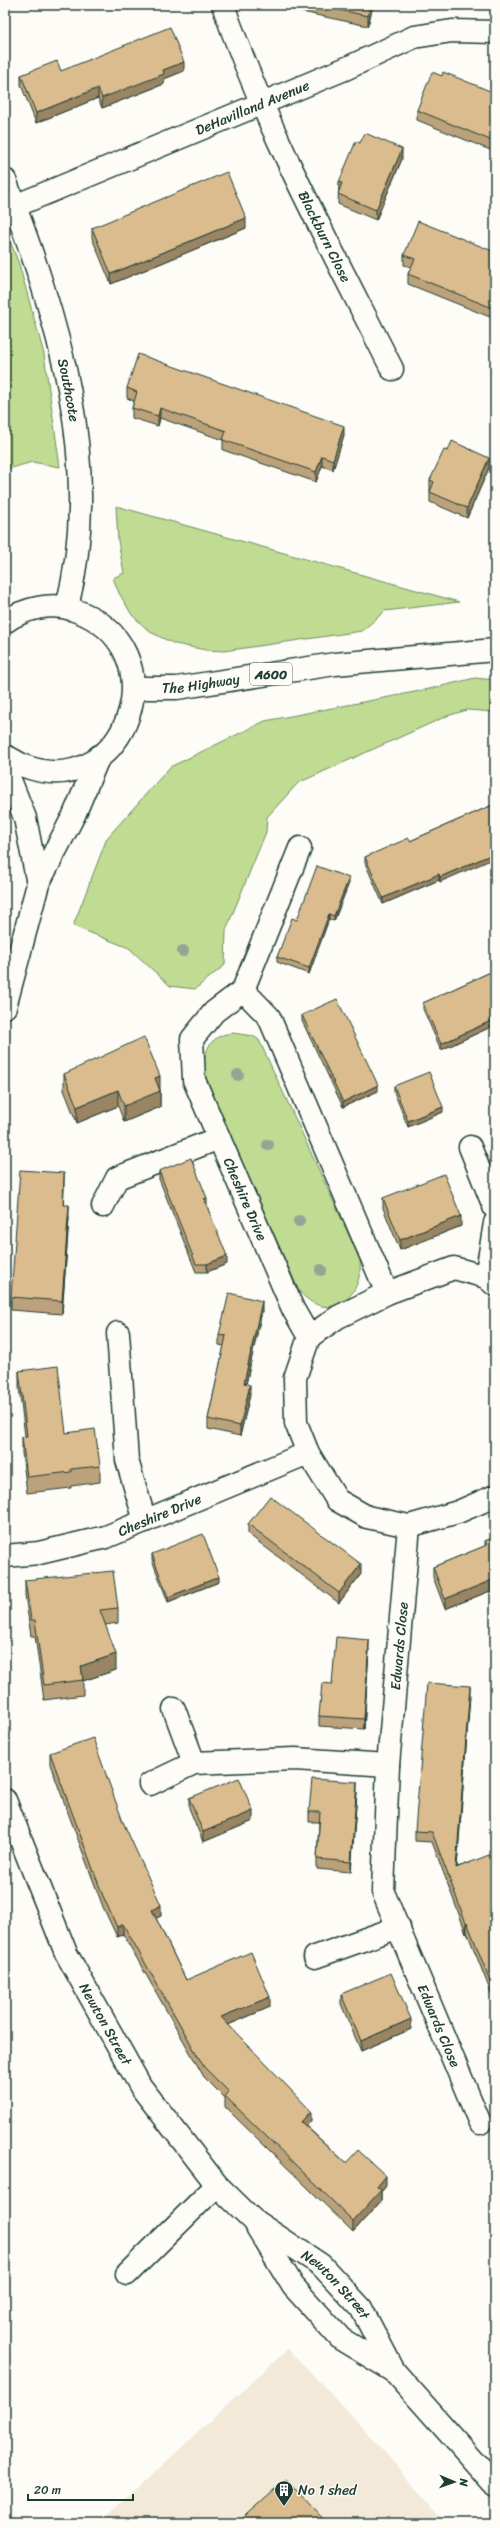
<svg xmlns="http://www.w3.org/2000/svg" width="500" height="2528" font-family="Sriracha,sans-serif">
  <rect width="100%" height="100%" fill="#fdfcf7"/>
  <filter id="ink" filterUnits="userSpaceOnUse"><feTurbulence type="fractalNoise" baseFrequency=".025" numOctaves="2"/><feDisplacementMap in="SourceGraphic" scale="8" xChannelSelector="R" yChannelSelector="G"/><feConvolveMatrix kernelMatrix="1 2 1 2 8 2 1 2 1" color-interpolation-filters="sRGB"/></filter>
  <g filter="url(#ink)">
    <path fill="#f3e9d8" d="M 288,2349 L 358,2422 L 447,2523 L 100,2523 Z"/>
    <g fill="#c0db92" stroke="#708c63">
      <path d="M 5,228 L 19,264 L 44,354 L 60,467 L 32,462 L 5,470 Z"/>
      <path d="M 116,506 L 459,602 L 385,611 L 362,631 L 224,651 L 206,650 L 175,644 L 150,632 L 132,615 L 119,593 L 113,578 L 124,573 L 118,541 Z"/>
      <path d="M 475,678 L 495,680 L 495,712 L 467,710 L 447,716 L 298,783 L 267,817 L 266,832 L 226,930 L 225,965 L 195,989 L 170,986 L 129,948 L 73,926 L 107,838 L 170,767 L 265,721 L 425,690 Z"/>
      <path d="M 233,1033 L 253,1036 L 259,1040 L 360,1259 C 364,1299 328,1325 299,1291 L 203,1073 C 204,1051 209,1035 233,1033 Z"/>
    </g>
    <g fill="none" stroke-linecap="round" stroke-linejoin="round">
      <defs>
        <g id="minor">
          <path id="s1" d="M 223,5 C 267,131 332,250 392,369"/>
          <path id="s2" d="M 5,180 C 57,316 104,462 67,607"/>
          <path id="s3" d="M 15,206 L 347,68 L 414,37 L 452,31 L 495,32"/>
          <path d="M 5,767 L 25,818 L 38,884"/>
          <path id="s4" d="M 300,848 L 243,990 L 214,1012 L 192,1039 L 194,1080 L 293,1309 L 309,1337 L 295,1378 L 296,1423 L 308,1453"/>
          <path d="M 243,990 L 269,1017 L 387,1293"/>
          <path d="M 5,1007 L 38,884 L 74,815 L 99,756"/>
          <path d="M 470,1147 L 495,1209"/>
          <path d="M 103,1206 L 117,1178 L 219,1138"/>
          <path d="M 486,1277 L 495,1223"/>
          <path d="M 118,1333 L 127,1460 L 145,1521"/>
          <path d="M 309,1337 L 338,1317 L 387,1293 L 454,1268 L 486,1277 L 495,1285"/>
          <path id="s5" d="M 409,1526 L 388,1765 L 383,1892 L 480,2123"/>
          <path id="s6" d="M 5,1556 L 39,1553 L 106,1537 L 308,1453 L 337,1500 L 367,1517 L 409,1526 L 458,1512 L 495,1496"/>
          <path d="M 174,1709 L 194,1763"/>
          <path d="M 150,1784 L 194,1763 L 295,1759 L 388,1765"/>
          <path id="s7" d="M 5,1800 L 66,1953 L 141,2087 L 217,2185 L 253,2220 L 321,2265 L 361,2308 L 394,2371 L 495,2485"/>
          <path d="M 315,1957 L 399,1927"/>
          <path d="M 257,2227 L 293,2286 L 341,2339 L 394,2371"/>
          <path d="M 127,2274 L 217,2185"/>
        </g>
        <g id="major">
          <path d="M 5,622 C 24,608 52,602 74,610 C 181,646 128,802 27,767 C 19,764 12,759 5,756"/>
          <path id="s8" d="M 135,688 L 177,688 L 335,664 L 495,650"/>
        </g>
      </defs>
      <use href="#minor" stroke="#1f3d34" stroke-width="25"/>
      <use href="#major" stroke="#1f3d34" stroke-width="25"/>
      <use href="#minor" stroke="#fdfcf7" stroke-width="22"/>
      <use href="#major" stroke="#fdfcf7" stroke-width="22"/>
    </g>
    <g fill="#94a596">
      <circle cx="183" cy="951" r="6"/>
      <circle cx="238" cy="1075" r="6"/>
      <circle cx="268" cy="1145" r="6"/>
      <circle cx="299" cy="1221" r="6"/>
      <circle cx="321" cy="1270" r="6"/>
    </g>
    <g fill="#bca27a" stroke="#1f3d34">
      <path d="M 269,5 L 373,5 L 368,26 Z"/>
      <path d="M 61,71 L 184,71 L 164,79 L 164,84 L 102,108 L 98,98 L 36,123 L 21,85 L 21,75 Z"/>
      <path d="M 442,76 L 495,93 L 495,152 L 417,120 L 417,110 Z"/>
      <path d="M 402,159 L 376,220 L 338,204 L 339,182 Z"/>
      <path d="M 92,228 L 246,228 L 111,284 L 92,238 Z"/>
      <path d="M 495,252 L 495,319 L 408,284 L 408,274 L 411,267 L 404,265 L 404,255 Z"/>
      <path d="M 127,388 L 344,435 L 333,470 L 322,466 L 316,482 L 223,450 L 223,440 L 160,418 L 158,426 L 132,418 L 132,408 L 134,401 L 127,398 Z"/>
      <path d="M 448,451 L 489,468 L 467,518 L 430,502 L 430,480 Z"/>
      <path d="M 495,804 L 440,882 L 439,880 L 383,904 L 365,863 L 365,857 L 410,841 Z"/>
      <path d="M 349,883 L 334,921 L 329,919 L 309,974 L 277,962 L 277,957 L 297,920 Z"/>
      <path d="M 495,970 L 495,1025 L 441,1050 L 423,1009 L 423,1003 Z"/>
      <path d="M 302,1015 L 378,1091 L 343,1107 L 302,1021 Z"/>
      <path d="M 64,1074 L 160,1089 L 160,1107 L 124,1122 L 118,1106 L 77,1123 L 64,1090 Z"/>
      <path d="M 394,1086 L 443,1112 L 408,1127 L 394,1092 Z"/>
      <path d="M 159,1171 L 207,1206 L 227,1264 L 207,1272 L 196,1272 L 159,1179 Z"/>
      <path d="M 64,1186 L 63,1205 L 69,1218 L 62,1314 L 11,1310 L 11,1297 Z"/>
      <path d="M 383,1198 L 461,1226 L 400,1250 L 383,1208 Z"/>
      <path d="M 262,1311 L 246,1384 L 250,1395 L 240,1436 L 208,1429 L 208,1419 L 224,1346 L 219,1345 L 219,1335 Z"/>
      <path d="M 19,1371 L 66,1433 L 100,1466 L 100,1482 L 71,1486 L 71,1488 L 27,1493 L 22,1453 L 22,1437 L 25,1436 L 19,1387 Z"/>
      <path d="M 248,1524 L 361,1574 L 339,1603 L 248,1534 Z"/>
      <path d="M 495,1537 L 495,1589 L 445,1609 L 433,1577 L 433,1567 L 485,1546 L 485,1541 Z"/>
      <path d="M 152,1554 L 219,1582 L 168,1602 L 152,1560 Z"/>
      <path d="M 25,1580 L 118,1608 L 118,1623 L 105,1625 L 116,1670 L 83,1681 L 83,1695 L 44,1700 L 35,1636 L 31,1636 L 25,1595 Z"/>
      <path d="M 369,1650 L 364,1729 L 319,1726 L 319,1716 L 332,1684 Z"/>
      <path d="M 470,1695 L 457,1867 L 495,1856 L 495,2003 L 467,1932 L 466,1933 L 432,1842 L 415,1841 L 415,1831 Z"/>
      <path d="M 50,1753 L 123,1822 L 161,1916 L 156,1918 L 186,1980 L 270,2007 L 228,2025 L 311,2121 L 306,2126 L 346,2163 L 386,2186 L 381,2192 L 381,2201 L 353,2232 L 225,2107 L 225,2098 L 204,2077 L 123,1934 L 117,1937 L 103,1907 L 50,1764 Z"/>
      <path d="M 357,1792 L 351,1872 L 317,1869 L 317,1859 L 319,1822 L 309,1822 L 309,1812 Z"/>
      <path d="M 189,1798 L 253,1821 L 203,1842 L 189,1808 Z"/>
      <path d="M 341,1994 L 411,2029 L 361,2051 L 341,2004 Z"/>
    </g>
    <g fill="#998463" stroke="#1f3d34">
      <path d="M 370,5 L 373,5 L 368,26 L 368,16 Z"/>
      <path d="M 184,62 L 184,71 L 164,79 L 164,84 L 102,108 L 102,98 L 163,70 Z"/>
      <path d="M 98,88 L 98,98 L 36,123 L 36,113 Z"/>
      <path d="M 402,149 L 402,159 L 376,220 L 376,210 Z"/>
      <path d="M 246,218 L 246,228 L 111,284 L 111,274 Z"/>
      <path d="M 160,408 L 160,418 L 158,426 L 158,416 Z"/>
      <path d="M 344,426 L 344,435 L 333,470 L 333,460 Z"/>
      <path d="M 322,456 L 322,466 L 316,482 L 316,472 Z"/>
      <path d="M 489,458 L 489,468 L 467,518 L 467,508 Z"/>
      <path d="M 495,853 L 495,858 L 440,882 L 440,877 Z"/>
      <path d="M 439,874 L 439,880 L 383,904 L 383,898 Z"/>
      <path d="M 349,878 L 349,883 L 334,921 L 334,916 Z"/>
      <path d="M 329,914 L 329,919 L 309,974 L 309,968 Z"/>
      <path d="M 495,1019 L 495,1025 L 441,1050 L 441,1044 Z"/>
      <path d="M 160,1076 L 160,1107 L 124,1122 L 124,1106 L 155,1078 Z"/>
      <path d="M 378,1085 L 378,1091 L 343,1107 L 343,1102 Z"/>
      <path d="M 118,1090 L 118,1106 L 77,1123 L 77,1107 Z"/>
      <path d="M 443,1107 L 443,1112 L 408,1127 L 408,1121 Z"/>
      <path d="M 64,1173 L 64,1186 L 63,1218 L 63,1205 Z"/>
      <path d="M 207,1198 L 207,1206 L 204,1207 L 204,1199 Z"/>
      <path d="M 69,1205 L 69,1218 L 62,1314 L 62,1301 Z"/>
      <path d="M 461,1216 L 461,1226 L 400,1250 L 400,1240 Z"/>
      <path d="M 227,1256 L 227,1264 L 207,1272 L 207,1264 Z"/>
      <path d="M 262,1301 L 262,1311 L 244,1393 L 244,1383 Z"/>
      <path d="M 250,1385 L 250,1395 L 240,1436 L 240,1426 Z"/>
      <path d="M 361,1564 L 361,1574 L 339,1603 L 339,1593 Z"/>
      <path d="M 219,1577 L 219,1582 L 168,1602 L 168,1597 Z"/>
      <path d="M 495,1579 L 495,1589 L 445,1609 L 445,1599 Z"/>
      <path d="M 369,1640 L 369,1650 L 364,1729 L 364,1719 Z"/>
      <path d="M 116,1654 L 116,1670 L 83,1681 L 81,1666 Z"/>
      <path d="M 470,1686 L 470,1695 L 456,1878 L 456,1868 Z"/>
      <path d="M 357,1782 L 357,1792 L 351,1872 L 351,1862 Z"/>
      <path d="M 253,1811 L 253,1821 L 203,1842 L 203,1832 Z"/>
      <path d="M 161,1905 L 161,1916 L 152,1920 L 152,1910 Z"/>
      <path d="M 467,1922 L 467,1932 L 466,1933 L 466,1923 Z"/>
      <path d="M 123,1924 L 123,1934 L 117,1937 L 117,1927 Z"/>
      <path d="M 270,1997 L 270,2007 L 221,2028 L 221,2017 Z"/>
      <path d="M 411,2019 L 411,2029 L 361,2051 L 361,2041 Z"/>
      <path d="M 311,2111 L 311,2121 L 301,2132 L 301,2122 Z"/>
      <path d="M 386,2176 L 386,2186 L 381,2192 L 381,2201 L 353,2232 L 353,2221 L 377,2187 Z"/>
    </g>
    <g fill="#dbbc8e" stroke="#1f3d34">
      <path d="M 316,5 L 370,5 L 368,16 Z"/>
      <path d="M 170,27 L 184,62 L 163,70 L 164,74 L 102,98 L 98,88 L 36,113 L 21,75 L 57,61 L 61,71 Z"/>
      <path d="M 432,72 L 442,76 L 443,72 L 495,93 L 495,142 L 417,110 Z"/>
      <path d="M 365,133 L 402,149 L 376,210 L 338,194 L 342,183 L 339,182 L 356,141 L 360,143 Z"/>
      <path d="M 227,172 L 246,218 L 111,274 L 92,228 Z"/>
      <path d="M 418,221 L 495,252 L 495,309 L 408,274 L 415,259 L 404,255 Z"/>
      <path d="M 138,354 L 344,426 L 333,460 L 322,456 L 316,472 L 223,440 L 226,431 L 160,408 L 158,416 L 132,408 L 137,392 L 127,388 Z"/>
      <path d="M 452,441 L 489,458 L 467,508 L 430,492 L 434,482 L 430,480 L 444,450 L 448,451 Z"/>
      <path d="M 495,804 L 495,853 L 440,877 L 439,874 L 383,898 L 365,857 L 409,838 L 410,841 Z"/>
      <path d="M 317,866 L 349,878 L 334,916 L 329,914 L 309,968 L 277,957 L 292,918 L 297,920 Z"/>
      <path d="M 495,970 L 495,1019 L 441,1044 L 423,1003 Z"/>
      <path d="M 337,999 L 378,1085 L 343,1102 L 302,1015 Z"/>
      <path d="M 144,1037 L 160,1076 L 155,1078 L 160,1091 L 124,1106 L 118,1090 L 77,1107 L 64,1074 Z"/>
      <path d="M 429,1072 L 443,1107 L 408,1121 L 394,1086 Z"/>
      <path d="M 191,1158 L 207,1198 L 204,1199 L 227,1256 L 207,1264 L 196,1264 L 159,1171 Z"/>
      <path d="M 20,1170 L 64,1173 L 63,1205 L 69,1205 L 62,1301 L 11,1297 Z"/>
      <path d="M 444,1174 L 461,1216 L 400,1240 L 383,1198 Z"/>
      <path d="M 229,1293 L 262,1301 L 244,1383 L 250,1385 L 240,1426 L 208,1419 L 226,1336 L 219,1335 Z"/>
      <path d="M 58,1366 L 66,1433 L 95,1429 L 100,1466 L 71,1469 L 71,1472 L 27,1477 L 22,1437 L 27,1436 L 19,1371 Z"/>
      <path d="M 270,1496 L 361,1564 L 339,1593 L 248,1524 Z"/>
      <path d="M 203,1534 L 219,1577 L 168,1597 L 152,1554 Z"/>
      <path d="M 495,1537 L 495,1579 L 445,1599 L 433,1567 L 487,1545 L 485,1541 Z"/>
      <path d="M 113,1571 L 118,1608 L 100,1610 L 116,1654 L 81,1666 L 83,1680 L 44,1685 L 35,1620 L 31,1620 L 25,1580 Z"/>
      <path d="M 336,1637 L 369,1640 L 364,1719 L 319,1716 L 322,1683 L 332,1684 Z"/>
      <path d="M 427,1683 L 470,1686 L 456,1868 L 494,1853 L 495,1856 L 495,1993 L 467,1922 L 466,1923 L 432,1832 L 415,1831 Z"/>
      <path d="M 93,1738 L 123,1822 L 161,1905 L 152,1910 L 186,1980 L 251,1952 L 270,1997 L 221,2017 L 311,2111 L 301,2122 L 346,2163 L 358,2150 L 386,2176 L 377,2187 L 381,2190 L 353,2221 L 225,2096 L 229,2092 L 204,2067 L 123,1924 L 117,1927 L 103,1896 L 50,1753 Z"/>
      <path d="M 239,1778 L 253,1811 L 203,1832 L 189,1798 Z"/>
      <path d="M 312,1779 L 357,1782 L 351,1862 L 317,1859 L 320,1812 L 309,1812 Z"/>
      <path d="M 391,1973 L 411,2019 L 361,2041 L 341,1994 Z"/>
      <path d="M 286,2479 L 327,2523 L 237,2523 Z"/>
    </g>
  </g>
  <defs>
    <symbol id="building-pin" viewBox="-11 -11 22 30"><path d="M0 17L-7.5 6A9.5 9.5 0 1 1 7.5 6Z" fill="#1f3d34" stroke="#fdfcf7"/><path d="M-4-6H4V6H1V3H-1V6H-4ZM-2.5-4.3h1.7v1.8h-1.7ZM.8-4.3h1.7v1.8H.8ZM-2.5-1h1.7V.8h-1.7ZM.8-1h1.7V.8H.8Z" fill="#fff"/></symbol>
  </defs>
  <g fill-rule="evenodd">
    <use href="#building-pin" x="273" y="2479" width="22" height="30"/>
  </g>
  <g text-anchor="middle" stroke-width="3" stroke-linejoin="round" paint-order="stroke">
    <rect fill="#fdfcf7" stroke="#62766e" stroke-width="1" x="250" y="663" width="42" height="22" rx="3"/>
    <g font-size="13" font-weight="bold" fill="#1f3d34">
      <text x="271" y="679">A600</text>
    </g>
    <g font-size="14" fill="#1f3d34" stroke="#fdfcf7">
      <text dy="5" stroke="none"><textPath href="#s3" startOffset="257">DeHavilland Avenue</textPath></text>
      <text dy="5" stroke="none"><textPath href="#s1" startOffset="253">Blackburn Close</textPath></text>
      <text dy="5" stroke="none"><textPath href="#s2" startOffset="220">Southcote</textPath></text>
      <text dy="5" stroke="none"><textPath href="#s8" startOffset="66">The Highway</textPath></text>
      <text dy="5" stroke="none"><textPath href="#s4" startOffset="395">Cheshire Drive</textPath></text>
      <text dy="5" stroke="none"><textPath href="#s6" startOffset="161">Cheshire Drive</textPath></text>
      <text transform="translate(399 1646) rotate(-85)" y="5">Edwards Close</text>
      <text dy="5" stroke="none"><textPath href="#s7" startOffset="246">Newton Street</textPath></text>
      <text dy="5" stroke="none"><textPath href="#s5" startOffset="512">Edwards Close</textPath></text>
      <text dy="5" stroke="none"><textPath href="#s7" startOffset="598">Newton Street</textPath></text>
    </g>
    <g font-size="14" fill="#1f3d34" stroke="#fdfcf7" text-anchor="start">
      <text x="298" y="2495">No 1 shed</text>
    </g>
  </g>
  <rect width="500" height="2528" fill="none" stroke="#fdfcf7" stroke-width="20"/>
  <rect x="10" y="10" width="480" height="2508" fill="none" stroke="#1f3d34" stroke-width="1.5" filter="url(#ink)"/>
  <g transform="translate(454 2482) rotate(92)" stroke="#fdfcf7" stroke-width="3" paint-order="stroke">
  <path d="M0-3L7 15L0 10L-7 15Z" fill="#1f3d34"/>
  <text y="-6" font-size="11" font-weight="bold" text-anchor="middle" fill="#1f3d34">N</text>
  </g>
  <path d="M28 2494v6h105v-6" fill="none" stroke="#1f3d34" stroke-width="2"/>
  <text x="34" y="2494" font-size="12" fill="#1f3d34" stroke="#fdfcf7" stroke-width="3" paint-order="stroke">20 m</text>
</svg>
